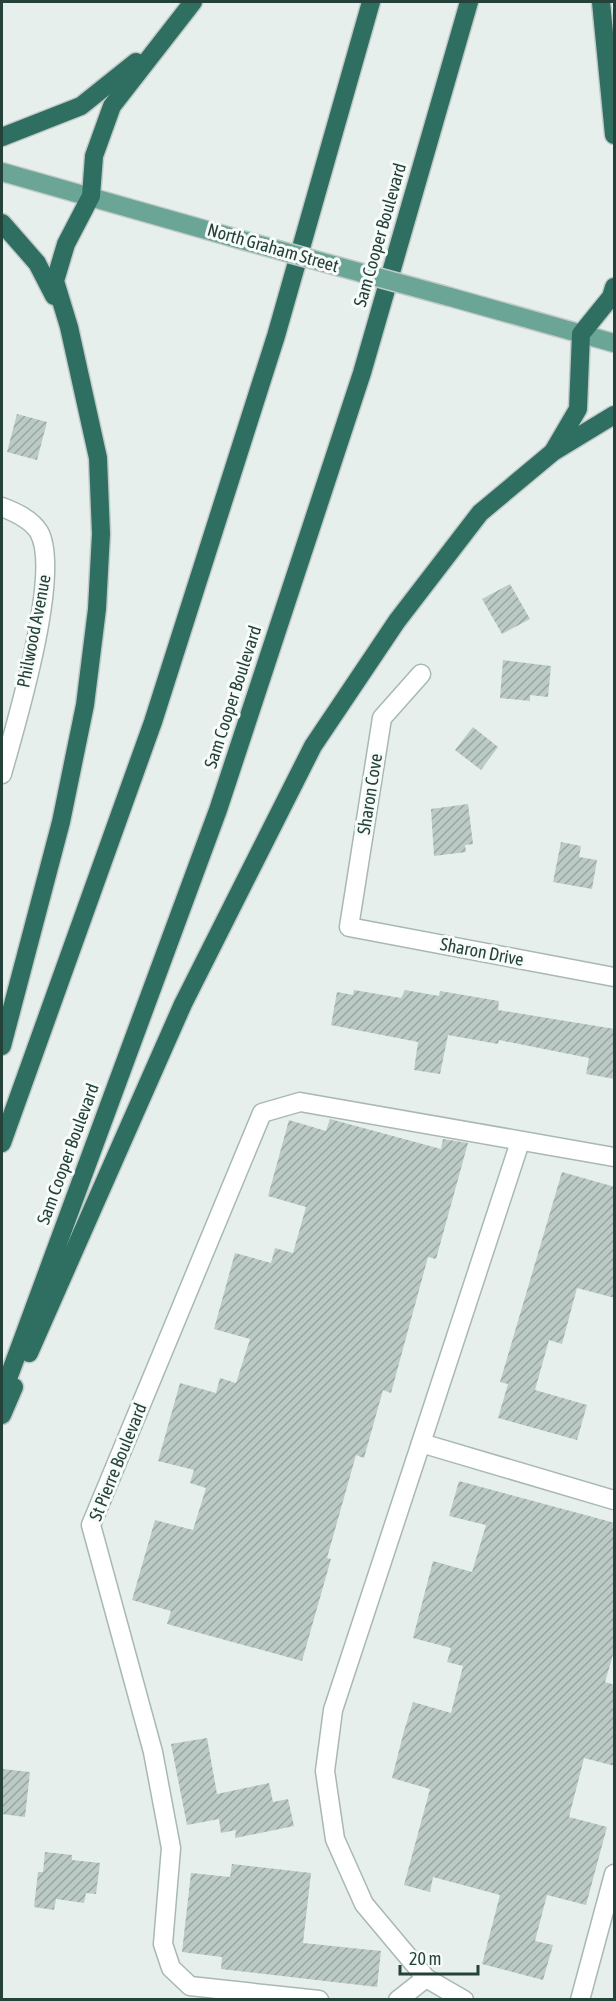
<svg xmlns="http://www.w3.org/2000/svg" width="616" height="2001" font-family="'Asap Condensed',sans-serif">
  <defs>
    <pattern id="building-hatch" width="6" height="6" patternUnits="userSpaceOnUse" patternTransform="scale(1.5)"><rect width="6" height="6" fill="#bbcac4"/><path d="M-1 1l2-2M0 6l6-6M5 7l2-2" fill="none" stroke="#98a6a0"/></pattern>
  </defs>
  <rect width="100%" height="100%" fill="#e6efeb"/>
  <g fill="url(#building-hatch)">
    <path d="M 17,414 L 47,422 L 37,460 L 7,452 Z"/>
    <path d="M 510,584 L 530,619 L 502,634 L 482,599 Z"/>
    <path d="M 503,660 L 551,666 L 548,697 L 530,695 L 530,701 L 500,698 Z"/>
    <path d="M 473,727 L 498,747 L 481,770 L 455,750 Z"/>
    <path d="M 468,804 L 473,844 L 465,845 L 466,852 L 434,856 L 431,809 Z"/>
    <path d="M 561,842 L 581,846 L 579,857 L 597,860 L 592,889 L 553,882 Z"/>
    <path d="M 354,990 L 401,998 L 405,990 L 439,996 L 440,991 L 499,1001 L 498,1010 L 615,1029 L 615,1079 L 586,1074 L 589,1058 L 499,1040 L 498,1044 L 448,1035 L 440,1074 L 414,1070 L 418,1042 L 331,1025 L 337,992 L 353,995 Z"/>
    <path d="M 330,1119 L 441,1149 L 443,1139 L 468,1143 L 436,1259 L 428,1257 L 391,1393 L 383,1390 L 364,1458 L 356,1455 L 327,1558 L 331,1559 L 302,1661 L 167,1624 L 171,1611 L 132,1600 L 155,1520 L 193,1530 L 206,1488 L 190,1483 L 194,1470 L 158,1461 L 180,1383 L 216,1393 L 220,1378 L 236,1383 L 250,1339 L 214,1329 L 235,1253 L 271,1263 L 275,1248 L 293,1253 L 306,1207 L 268,1196 L 289,1120 L 326,1131 Z"/>
    <path d="M 562,1172 L 615,1187 L 615,1298 L 577,1288 L 562,1344 L 549,1340 L 535,1390 L 587,1405 L 577,1440 L 498,1418 L 508,1384 L 500,1382 Z"/>
    <path d="M 459,1481 L 615,1523 L 615,1648 L 605,1682 L 615,1685 L 615,1766 L 584,1758 L 569,1817 L 607,1827 L 586,1905 L 547,1895 L 535,1941 L 553,1945 L 543,1980 L 482,1964 L 500,1895 L 433,1877 L 430,1892 L 404,1885 L 430,1789 L 392,1778 L 404,1731 L 413,1702 L 451,1713 L 463,1666 L 447,1662 L 451,1648 L 413,1638 L 433,1561 L 472,1572 L 486,1525 L 449,1516 Z"/>
    <path d="M 207,1738 L 217,1794 L 269,1783 L 273,1802 L 288,1799 L 294,1826 L 235,1838 L 236,1830 L 221,1833 L 219,1819 L 187,1825 L 171,1744 Z"/>
    <path d="M 3,1769 L 30,1772 L 25,1817 L 2,1814 Z"/>
    <path d="M 45,1852 L 72,1855 L 72,1860 L 100,1863 L 96,1894 L 86,1893 L 84,1903 L 56,1899 L 54,1910 L 34,1907 L 38,1872 L 43,1872 Z"/>
    <path d="M 232,1864 L 311,1873 L 303,1943 L 381,1951 L 377,1987 L 221,1969 L 222,1957 L 182,1952 L 191,1873 L 230,1877 Z"/>
  </g>
  <g fill="none" stroke-linecap="round" stroke-linejoin="round">
    <defs>
      <g id="minor">
        <path d="M 2,507 C 15,512 31,519 39,532 C 62,573 15,727 2,774"/>
        <path d="M 421,674 L 382,718 L 349,927 L 614,977"/>
        <path d="M 520,1142 L 421,1443 L 614,1500"/>
        <path d="M 421,1443 L 333,1710 L 325,1771 L 335,1839 L 364,1904 L 426,1978 L 464,2000"/>
        <path d="M 319,2000 L 190,1986 L 171,1968 L 163,1944 L 171,1848 L 153,1752 L 91,1525 L 262,1113 L 300,1102 L 614,1157"/>
        <path d="M 398,2000 L 426,1978"/>
        <path d="M 580,2000 L 614,1874"/>
      </g>
      <g id="major">
        <path d="M 2,172 L 238,239"/>
        <path d="M 450,297 L 614,343"/>
      </g>
      <g id="highway">
        <path d="M 601,2 L 614,135"/>
        <path d="M 2,137 L 81,106 L 136,62"/>
        <path d="M 2,223 L 37,263 L 54,296"/>
        <path d="M 554,450 L 578,409 L 581,334 L 611,297 L 614,287"/>
        <path d="M 2,1046 L 61,822 L 85,705 L 97,609 L 101,534 L 98,458 L 69,327 L 55,281 L 66,244 L 91,196 L 94,156 L 112,106 L 193,2"/>
        <path d="M 2,1143 L 153,722 L 276,336 L 371,2"/>
        <path d="M 29,1353 L 183,1004 L 313,746 L 397,621 L 480,513 L 553,452 L 614,415"/>
        <path d="M 2,1395 L 218,810 L 362,373 L 469,2"/>
        <path d="M 2,1415 L 14,1387"/>
      </g>
    </defs>
    <use href="#minor" stroke="#a8b8b2" stroke-width="21"/>
    <use href="#major" stroke="#c2cac8" stroke-width="21"/>
    <use href="#highway" stroke="#c2cac8" stroke-width="21"/>
    <use href="#minor" stroke="#fff" stroke-width="18"/>
    <use href="#major" stroke="#6aa596" stroke-width="18"/>
    <use href="#highway" stroke="#2f6f62" stroke-width="18"/>
    <defs>
      <path id="major-bridge" d="M 238,239 L 450,297"/>
    </defs>
    <use href="#major-bridge" stroke="#c2cac8" stroke-width="21" stroke-linecap="butt"/>
    <use href="#major-bridge" stroke="#6aa596" stroke-width="18"/>
  </g>
  <g text-anchor="middle" stroke-width="6" stroke-linejoin="round" paint-order="stroke">
    <g font-size="18" fill="#24423a" stroke="#f7fbf9">
      <text transform="translate(380 235) rotate(-74)" y="6">Sam Cooper Boulevard</text>
      <text transform="translate(273 248) rotate(16)" y="6">North Graham Street</text>
      <text transform="translate(34 631) rotate(-79)" y="6">Philwood Avenue</text>
      <text transform="translate(233 697) rotate(-72)" y="6">Sam Cooper Boulevard</text>
      <text transform="translate(370 794) rotate(-81)" y="6">Sharon Cove</text>
      <text transform="translate(482 952) rotate(11)" y="6">Sharon Drive</text>
      <text transform="translate(68 1154) rotate(-70)" y="6">Sam Cooper Boulevard</text>
      <text transform="translate(118 1462) rotate(-68)" y="6">St Pierre Boulevard</text>
    </g>
  </g>
  <rect width="616" height="2001" fill="none" stroke="#24423a" stroke-width="6"/>
  <path d="M400 1965v9h78v-9" fill="none" stroke="#24423a" stroke-width="3"/>
  <text x="409" y="1965" font-size="18" fill="#24423a" stroke="#f7fbf9" stroke-width="4.5" paint-order="stroke">20 m</text>
</svg>
